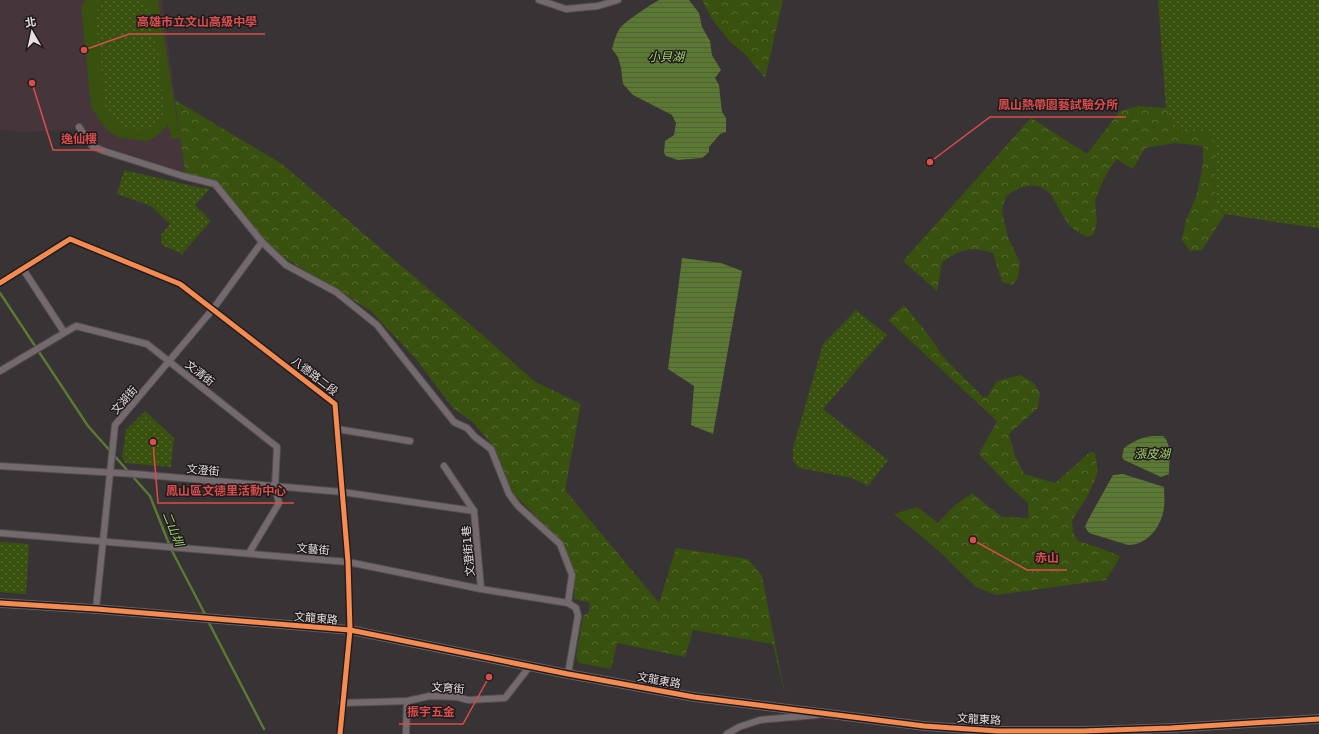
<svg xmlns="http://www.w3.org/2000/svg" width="1319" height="734" font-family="'DejaVu Sans','Noto Sans TC',sans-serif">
  <defs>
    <pattern id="grass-dots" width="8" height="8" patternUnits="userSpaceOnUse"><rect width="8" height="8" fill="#39510e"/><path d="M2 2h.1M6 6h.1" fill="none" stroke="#566a31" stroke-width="1.8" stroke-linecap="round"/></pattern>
    <pattern id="forest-crowns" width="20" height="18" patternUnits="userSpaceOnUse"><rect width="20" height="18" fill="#39510e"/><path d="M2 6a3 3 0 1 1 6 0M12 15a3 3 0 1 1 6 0" fill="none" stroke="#566a31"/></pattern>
    <pattern id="water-rules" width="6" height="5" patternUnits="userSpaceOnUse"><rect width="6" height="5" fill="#5b7932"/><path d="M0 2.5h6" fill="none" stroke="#51613a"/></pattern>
  </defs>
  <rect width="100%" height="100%" fill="#383334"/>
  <path fill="#46363b" d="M 0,0 L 162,0 L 185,172 L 97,144 L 78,123 L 71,130 L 23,132 L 0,129 Z"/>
  <g fill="url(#grass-dots)">
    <path d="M 104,0 L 144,0 L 154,10 L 165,112 L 153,128 C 128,134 124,127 106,112 L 95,14 Z"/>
    <path d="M 1158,0 L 1319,0 L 1319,228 L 1275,222 L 1225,214 L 1216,204 L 1215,179 L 1217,150 L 1185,131 L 1174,129 L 1166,108 Z"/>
    <path d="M 124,170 L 197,187 L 210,189 L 195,205 L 211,221 L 182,254 L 162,245 L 161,235 L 170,224 L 151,206 L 117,194 Z"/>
    <path d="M 856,310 L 887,335 L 823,409 L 888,460 L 868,486 L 852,478 L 799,468 L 793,461 L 793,448 L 823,344 Z"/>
    <path d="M 145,411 L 174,438 L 171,467 L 125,463 L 122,456 L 126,430 Z"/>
    <path d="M 0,542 L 29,544 L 26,594 L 0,592 Z"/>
  </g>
  <g fill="url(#forest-crowns)">
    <path d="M 702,0 L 783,0 L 765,78 L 745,54 L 729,41 L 712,19 Z"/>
    <path d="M 175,100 L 282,164 L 479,332 L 534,381 L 581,404 L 565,490 L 659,603 L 676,548 L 748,559 L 762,576 L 786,700 L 773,644 L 693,630 L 685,657 L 617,643 L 611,669 L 579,663 L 576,657 L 583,616 L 589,612 L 590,603 L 574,599 L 575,575 L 564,544 L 514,494 L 490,442 L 473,422 L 453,408 L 416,359 L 371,311 L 288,260 L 272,249 L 218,183 L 185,172 Z"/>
    <path d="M 1138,106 L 1166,108 L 1174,129 L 1185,131 L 1210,132 L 1217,150 L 1215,179 L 1216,204 L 1225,214 L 1202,250 L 1190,251 L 1182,240 L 1186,220 L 1197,194 L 1203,164 L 1203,146 L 1175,143 L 1145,148 L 1133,169 L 1116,159 L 1104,179 L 1095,200 L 1097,222 L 1094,234 L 1088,237 C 1078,233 1070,228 1064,218 C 1059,211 1057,203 1052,196 C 1038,179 1022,185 1006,196 L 1002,211 L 1008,237 L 1020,263 L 1018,278 L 1012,285 L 1002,282 L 993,253 C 970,246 962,249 942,262 L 937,291 L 903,261 L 1031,118 L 1087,154 L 1120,111 Z"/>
    <path d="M 904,305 L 931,338 L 943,357 L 984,398 L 988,396 L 997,381 L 1020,375 L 1033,382 L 1040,393 L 1038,408 L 1009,434 L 1015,456 L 1024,474 L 1055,483 L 1090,452 L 1095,453 L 1098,472 L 1087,497 L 1072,520 L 1073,532 L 1078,541 L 1097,547 L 1120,556 L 1116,564 L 1106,580 L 996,595 L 976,587 L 940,552 L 894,514 L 917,507 L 938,523 L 954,506 L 972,493 L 1002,517 L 1029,518 L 1028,503 L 1010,487 L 979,454 L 997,421 L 888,320 Z"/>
  </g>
  <path fill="#39510e" d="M 86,0 L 104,0 L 95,15 L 106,112 C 124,127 129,134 153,128 L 165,112 L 154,11 L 144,0 L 158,0 L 180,138 L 172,139 L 168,124 C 155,139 151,143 131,139 C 127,139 122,138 118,137 C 106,132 98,117 91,107 L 81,6 Z"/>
  <g fill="url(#water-rules)">
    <path d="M 659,0 L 689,0 L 699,13 L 702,27 L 710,41 L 712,55 L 721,70 L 715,78 L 719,85 L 722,112 L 726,118 L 726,132 L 720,134 L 709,147 L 709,152 L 702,158 L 678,160 L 666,156 L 664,153 L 665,141 L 674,135 L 676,123 L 672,115 L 633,95 L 623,84 L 621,68 L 618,57 L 612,49 C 614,42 616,34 620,28 C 627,20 650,5 659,0 Z"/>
    <path d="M 682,258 L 721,263 L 742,271 L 713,434 L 691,425 L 694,386 L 668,369 Z"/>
    <path d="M 1153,436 L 1163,436 C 1173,445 1169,463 1169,474 L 1161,477 L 1124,460 L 1122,457 L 1124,448 C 1134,441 1141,437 1153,436 Z"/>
    <path d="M 1123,474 L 1164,487 C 1164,493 1165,500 1164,507 C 1162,526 1148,545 1128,545 L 1089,533 L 1085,527 L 1088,520 L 1113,475 Z"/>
  </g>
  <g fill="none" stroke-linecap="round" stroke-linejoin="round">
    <g stroke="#5b7932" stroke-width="2.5">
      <path d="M 0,293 L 88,426 L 150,496 L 171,549 L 206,616"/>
      <path d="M 208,621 L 264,729"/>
    </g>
    <defs>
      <g id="street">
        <path d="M 539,0 L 566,9 L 598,6 L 618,0"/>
        <path d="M 79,127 L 92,146 L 104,151 L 183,176 L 215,184 L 262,242 L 286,265 L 336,292 L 377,325 L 454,422 L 467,428 L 475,437 L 491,449 L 509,494 L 518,506 L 560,544 L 572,575 L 568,603"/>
        <path d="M 23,269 L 64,332"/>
        <path d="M 0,283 L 70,239 L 180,284 L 335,404 L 348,562 L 350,630 L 340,734"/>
        <path d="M 0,371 L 76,326 L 147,344 L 277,447 L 275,487 L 279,503 L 249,553"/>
        <path d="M 337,429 L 410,441"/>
        <path d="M 0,466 L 135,474 L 342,492 L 474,511"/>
        <path d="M 444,466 L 474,511 L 481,589"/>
        <path d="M 0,533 L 348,562 L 481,589 L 568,603 L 576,608 L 578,616 L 568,674"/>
        <path d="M 96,609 L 115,425 L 213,309 L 262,242"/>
        <path d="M 342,703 L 407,701"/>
        <path d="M 406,734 L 407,701 L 430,696 L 457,697 L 468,700 L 505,698 L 530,666"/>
        <path d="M 727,734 L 739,727 L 760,720 L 817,715"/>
      </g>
      <path id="secondary" d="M 0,603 L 96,609 L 350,630 L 568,674 L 694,697 L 924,726 L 998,731 L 1082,731 L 1171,728 L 1319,719"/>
    </defs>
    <use href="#street" stroke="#535051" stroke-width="8"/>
    <use href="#secondary" stroke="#535051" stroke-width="10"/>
    <use href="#street" stroke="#74696c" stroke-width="6"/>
    <use href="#secondary" stroke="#786b70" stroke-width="9"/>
    <defs>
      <g id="cycleway">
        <path d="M 0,283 L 70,239 L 180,284 L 335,404 L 348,562 L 350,630 L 340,734"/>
        <path d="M 0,603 L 96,609 L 350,630 L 568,674 L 694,697 L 924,726 L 998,731 L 1082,731 L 1171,728 L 1319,719"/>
      </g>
    </defs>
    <use href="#cycleway" stroke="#1f1a1b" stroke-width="8"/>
    <use href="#cycleway" stroke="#f68b52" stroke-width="5"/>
  </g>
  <g text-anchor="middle" stroke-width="3" stroke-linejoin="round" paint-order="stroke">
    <g font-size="11" fill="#e7e0e2" stroke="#1f1a1b">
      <text transform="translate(200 373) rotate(38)" y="4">文清街</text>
      <text transform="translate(315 376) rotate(38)" y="4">八德路二段</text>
      <text transform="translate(124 400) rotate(-49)" y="4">文湖街</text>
      <text transform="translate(203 470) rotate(5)" y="4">文澄街</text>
      <text transform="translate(313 549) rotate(5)" y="4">文藝街</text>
      <text transform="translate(468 551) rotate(-95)" y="4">文澄街1巷</text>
      <text transform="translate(316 618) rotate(5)" y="4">文龍東路</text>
      <text transform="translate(659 680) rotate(10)" y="4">文龍東路</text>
      <text transform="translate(448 688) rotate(4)" y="4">文育街</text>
      <text transform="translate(979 719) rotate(3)" y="4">文龍東路</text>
    </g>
    <g font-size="12" font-style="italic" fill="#a3d269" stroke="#1f1a1b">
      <text x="666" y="61">小貝湖</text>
      <text x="1152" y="458">漲皮湖</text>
      <text transform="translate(173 529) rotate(68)" y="4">二山圳</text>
    </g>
  </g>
  <path fill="none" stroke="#d94d4d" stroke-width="1.5" d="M84 50L129 34H265M930 162L990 117H1126M32 83L53 150H105M153 442L158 503H294M973 540L1027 570H1067M489 677L463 724H399"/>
  <g fill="#d94d4d" stroke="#1f1a1b" stroke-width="1.5">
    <circle cx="84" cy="50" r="4"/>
    <circle cx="930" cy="162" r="4"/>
    <circle cx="32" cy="83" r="4"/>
    <circle cx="153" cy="442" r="4"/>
    <circle cx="973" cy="540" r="4"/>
    <circle cx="489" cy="677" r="4"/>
  </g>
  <g font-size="12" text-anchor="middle" font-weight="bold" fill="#d94d4d" stroke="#1f1a1b" stroke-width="3" stroke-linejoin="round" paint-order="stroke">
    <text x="197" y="26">高雄市立文山高級中學</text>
    <text x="1058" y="109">鳳山熱帶園藝試驗分所</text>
    <text x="79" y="143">逸仙樓</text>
    <text x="226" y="495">鳳山區文德里活動中心</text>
    <text x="1047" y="562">赤山</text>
    <text x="431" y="716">振宇五金</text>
  </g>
  <g transform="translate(32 32) rotate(351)" stroke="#1f1a1b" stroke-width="3" paint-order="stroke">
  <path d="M0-3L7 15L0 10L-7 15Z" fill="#e7e0e2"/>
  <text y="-6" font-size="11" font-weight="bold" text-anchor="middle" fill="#e7e0e2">北</text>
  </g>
</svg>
